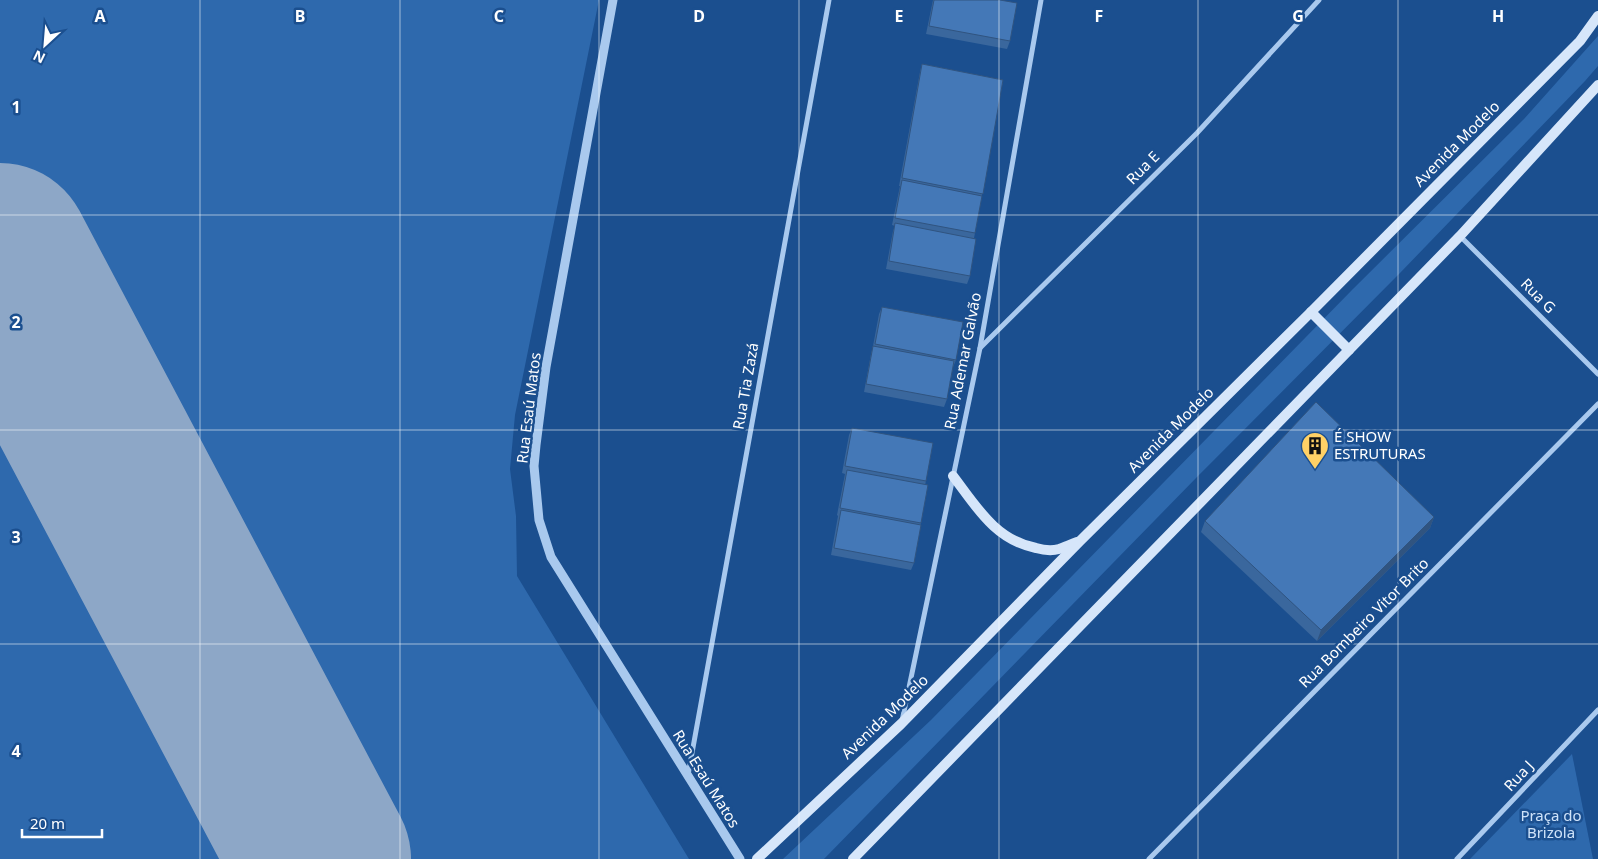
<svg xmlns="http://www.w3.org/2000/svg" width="1598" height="859" font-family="'Noto Sans',sans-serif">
  <rect width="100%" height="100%" fill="#1b4f8f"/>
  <g fill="#2e69ad">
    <path d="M 0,0 L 599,0 L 515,415 L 510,469 L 516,516 L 517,576 L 689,859 L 0,859 Z"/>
    <path d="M 1598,36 L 1598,66 L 1585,81 L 1400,273 L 1197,477 L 824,859 L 783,859 L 931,720 L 1352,290 L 1524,119 Z"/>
    <path d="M 1572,754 L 1593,859 L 1470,859 Z"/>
  </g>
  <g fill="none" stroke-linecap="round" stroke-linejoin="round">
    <path stroke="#8da7c7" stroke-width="180" d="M 0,253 L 321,859"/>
    <g stroke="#a9c9ee" stroke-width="5">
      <path d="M 1460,236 L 1598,374"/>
      <path d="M 980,348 L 1197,133 L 1319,0"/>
      <path d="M 902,721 L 980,348 L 1041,0"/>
      <path d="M 688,775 L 829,0"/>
      <path d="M 1149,859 L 1598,404"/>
      <path d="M 1457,859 L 1598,710"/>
    </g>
    <path stroke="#a9c9ee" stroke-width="9" d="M 613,0 L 546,367 L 536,445 L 534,466 L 539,520 L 551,557 L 740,859"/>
    <g stroke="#d6e6fa" stroke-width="10">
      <path d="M 1311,312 L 1349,350"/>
      <path d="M 953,476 C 976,506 995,540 1036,548 C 1043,550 1052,551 1059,549 C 1065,547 1071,544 1077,542"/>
      <path d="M 757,859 L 901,724 L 1080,541 L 1311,312 L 1580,41 L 1598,16"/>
      <path d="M 853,859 L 1460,236 L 1598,85"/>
    </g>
  </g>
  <g fill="#3a679d">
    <path d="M 933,0 L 1000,0 L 1010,41 L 1007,49 L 926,34 Z"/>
    <path d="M 922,64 L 1003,80 L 975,233 L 974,238 L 970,276 L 967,284 L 886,269 L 893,231 L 895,226 L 892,225 L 900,186 L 899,186 L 920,72 Z"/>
    <path d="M 882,307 L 956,360 L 953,367 L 947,399 L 944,407 L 864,392 L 871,354 L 873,346 L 879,314 Z"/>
    <path d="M 852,428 L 926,481 L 925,485 L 921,523 L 914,563 L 911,570 L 831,555 L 838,516 L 837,515 L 845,474 L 842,473 L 849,435 Z"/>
    <path d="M 1434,517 L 1430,528 L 1317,641 L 1201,532 L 1205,521 Z"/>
  </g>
  <path fill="#305480" d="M 1434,517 L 1430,528 L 1317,641 L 1321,630 Z"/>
  <g fill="#4478b7" stroke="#305480">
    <path d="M 934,0 L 1000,0 L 1017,3 L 1010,41 L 929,26 Z"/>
    <path d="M 922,64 L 1003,80 L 983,194 L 902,178 Z"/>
    <path d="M 902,180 L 982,196 L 975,233 L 895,218 Z"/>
    <path d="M 895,223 L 976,239 L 970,276 L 889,261 Z"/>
    <path d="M 882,307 L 963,322 L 956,360 L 875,344 Z"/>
    <path d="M 873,346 L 954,361 L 947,399 L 866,384 Z"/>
    <path d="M 1316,402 L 1434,517 L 1321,630 L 1205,521 Z"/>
    <path d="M 852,428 L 933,443 L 926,481 L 845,466 Z"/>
    <path d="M 847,470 L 928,485 L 921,523 L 840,508 Z"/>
    <path d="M 841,510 L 921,525 L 914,563 L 834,548 Z"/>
  </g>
  <path fill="none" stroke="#fff" stroke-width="1" stroke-opacity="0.55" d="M 200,0 L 200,859M 400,0 L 400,859M 599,0 L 599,859M 799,0 L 799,859M 999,0 L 999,859M 1198,0 L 1198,859M 1398,0 L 1398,859M 0,215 L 1598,215M 0,430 L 1598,430M 0,644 L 1598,644"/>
  <defs>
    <symbol id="building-pin" viewBox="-11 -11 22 30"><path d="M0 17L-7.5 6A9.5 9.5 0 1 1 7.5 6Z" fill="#ffd166" stroke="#1b4f8f"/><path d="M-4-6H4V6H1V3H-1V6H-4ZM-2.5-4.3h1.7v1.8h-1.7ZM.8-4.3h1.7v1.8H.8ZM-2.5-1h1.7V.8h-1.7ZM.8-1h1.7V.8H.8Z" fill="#111"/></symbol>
  </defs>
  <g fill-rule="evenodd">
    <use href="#building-pin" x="1299" y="430" width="32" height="43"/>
  </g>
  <g text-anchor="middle" stroke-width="5" stroke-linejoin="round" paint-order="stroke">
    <g font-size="15" fill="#fff" stroke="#1b4f8f">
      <text transform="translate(1457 144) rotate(-45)" y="5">Avenida Modelo</text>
      <text transform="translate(1143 168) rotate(-45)" y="5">Rua E</text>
      <text transform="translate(1538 296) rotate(45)" y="5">Rua G</text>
      <text transform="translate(963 361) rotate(-79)" y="5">Rua Ademar Galvão</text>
      <text transform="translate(746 386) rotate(-80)" y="5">Rua Tia Zazá</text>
      <text transform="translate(529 408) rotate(-83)" y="5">Rua Esaú Matos</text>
      <text transform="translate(1171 430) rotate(-45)" y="5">Avenida Modelo</text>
      <text transform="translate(1364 623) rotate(-45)" y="5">Rua Bombeiro Vitor Brito</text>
      <text transform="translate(885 717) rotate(-44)" y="5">Avenida Modelo</text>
      <text transform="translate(1519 776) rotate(-47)" y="5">Rua J</text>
      <text transform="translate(706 779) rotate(58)" y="5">Rua Esaú Matos</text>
    </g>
    <g font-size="15" fill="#fff" stroke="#1b4f8f" text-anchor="start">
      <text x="1334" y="442">É SHOW<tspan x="1334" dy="17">ESTRUTURAS</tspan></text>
    </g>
    <g font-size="15" fill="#cfe3fa" stroke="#1b4f8f">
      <text x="1551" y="821">Praça do<tspan x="1551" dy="17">Brizola</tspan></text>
    </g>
  </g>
  <g font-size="16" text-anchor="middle" font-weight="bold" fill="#fff" stroke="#1b4f8f" stroke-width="5" stroke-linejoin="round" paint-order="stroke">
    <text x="100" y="22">A</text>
    <text x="300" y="22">B</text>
    <text x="499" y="22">C</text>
    <text x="699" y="22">D</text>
    <text x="899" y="22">E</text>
    <text x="1099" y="22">F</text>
    <text x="1298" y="22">G</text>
    <text x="1498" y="22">H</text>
    <text x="16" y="113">1</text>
    <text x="16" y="328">2</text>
    <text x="16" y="543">3</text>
    <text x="16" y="757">4</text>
  </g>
  <g transform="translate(45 45) rotate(206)" stroke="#1b4f8f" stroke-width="4" paint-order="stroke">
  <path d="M0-4L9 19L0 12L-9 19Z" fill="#ffffff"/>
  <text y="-8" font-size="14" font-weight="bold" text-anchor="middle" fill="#ffffff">N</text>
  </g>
  <path d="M22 829v8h80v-8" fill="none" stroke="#ffffff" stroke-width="2.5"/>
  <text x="30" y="829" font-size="15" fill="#ffffff" stroke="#1b4f8f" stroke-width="4" paint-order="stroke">20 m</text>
</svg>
